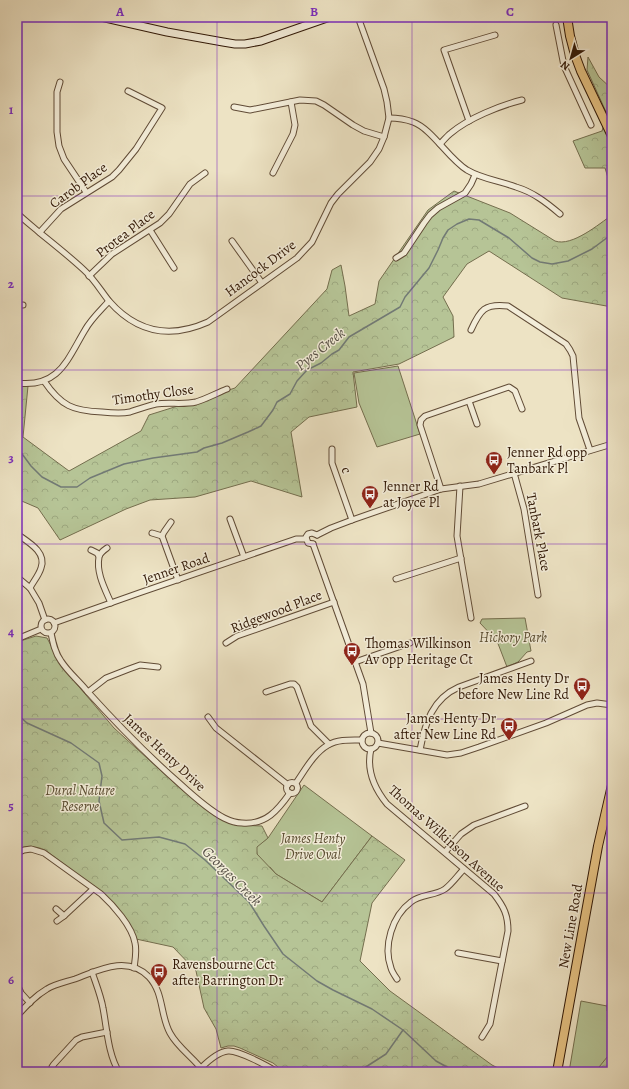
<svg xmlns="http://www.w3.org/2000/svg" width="629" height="1089" font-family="Alegreya,serif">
  <defs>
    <pattern id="forest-crowns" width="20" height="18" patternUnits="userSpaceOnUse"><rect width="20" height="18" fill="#b6c496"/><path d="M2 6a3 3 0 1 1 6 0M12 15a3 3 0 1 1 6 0" fill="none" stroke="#9da880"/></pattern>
  </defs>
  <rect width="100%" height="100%" fill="#ede3c4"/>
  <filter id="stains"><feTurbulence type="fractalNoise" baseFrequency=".005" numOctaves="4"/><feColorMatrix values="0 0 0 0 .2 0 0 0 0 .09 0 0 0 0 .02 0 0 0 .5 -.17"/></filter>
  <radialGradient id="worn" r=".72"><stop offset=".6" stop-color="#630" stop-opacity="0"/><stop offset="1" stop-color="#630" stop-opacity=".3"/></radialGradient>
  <g fill="#b6c496" stroke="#746e4e">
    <path d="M 398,366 L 420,434 L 377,447 L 359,403 L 354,373 Z"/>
    <path d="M 525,618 L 531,651 L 527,652 L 518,662 L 507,667 L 497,641 L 480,623 L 482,619 Z"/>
    <path d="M 304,785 L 372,836 L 322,902 L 276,874 L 270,867 L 268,868 L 257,854 L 256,847 L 268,838 Z"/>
    <path d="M 581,1001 L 607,1006 L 607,1011 L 612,1016 L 612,1072 L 569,1072 Z"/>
  </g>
  <g fill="url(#forest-crowns)" stroke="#746e4e">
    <path d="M 588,57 L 599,77 L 612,89 L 612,191 L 605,168 L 585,168 L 573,141 L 602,131 L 607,114 L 587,70 Z"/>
    <path d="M 454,191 L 510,213 L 555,241 C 572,247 599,224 612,215 L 612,307 L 562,298 L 489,251 L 467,264 L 443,297 L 453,316 L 454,337 L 399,364 L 353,372 L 357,407 L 309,417 L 291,432 L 302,497 L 251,481 L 195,497 L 150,500 L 126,509 L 60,540 L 38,508 L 17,499 L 17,386 L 28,386 L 23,437 L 69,471 L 141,431 L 149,415 L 235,388 L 327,289 L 332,270 L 341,265 L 345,286 L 349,316 L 375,304 L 379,281 L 428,210 Z"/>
    <path d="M 36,636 L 47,638 L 63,668 L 114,728 L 181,789 L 216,816 L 235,825 L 262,826 L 268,838 L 257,847 L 257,854 L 276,874 L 322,902 L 372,836 L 405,860 L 372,903 L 360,961 L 390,991 L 492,1065 L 506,1072 L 282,1072 L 278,1067 L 273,1063 L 240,1048 L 234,1046 L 228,1046 L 221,1048 L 216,1029 L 204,1008 L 196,971 L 173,947 L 136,939 L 104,894 L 45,850 C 36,846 26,845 17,850 L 17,642 Z"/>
    <path d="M 612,1051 L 612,1072 L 595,1072 Z"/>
  </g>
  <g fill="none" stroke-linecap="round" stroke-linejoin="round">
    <g stroke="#727a75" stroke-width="1.5">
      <path d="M 17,447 L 31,466 L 42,477 L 61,487 L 77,487 L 90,478 L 124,464 L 153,458 L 197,452 L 204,448 L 222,443 L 248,432 L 261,426 L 273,410 L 277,402 L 290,394 L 297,381 L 307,370 L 321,363 L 332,354 L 339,350 L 349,337 L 400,307 L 405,297 L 429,268 L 438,250 L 443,238 L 448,230 L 457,224 L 469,219 L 479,220 L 509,238 L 532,258 L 540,262 L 552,264 L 568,261 L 592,249 L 612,234"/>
      <path d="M 17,714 L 27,723 L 71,743 L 99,763 L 102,776 L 99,801 L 104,823 L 122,840 L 159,837 L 185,844 L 205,860 L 249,902 L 264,926 L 283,954 L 317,981 L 333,990 L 372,1009 L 403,1030 L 436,1061 L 456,1072"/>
      <path d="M 358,1072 L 386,1054 L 403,1030"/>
    </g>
    <defs>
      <g id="minor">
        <path d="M 556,25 L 564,66 L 591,125"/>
        <path d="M 60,82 L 57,92 L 57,132 L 59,146 L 64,159 L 86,192"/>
        <path d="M 234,107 L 250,110 L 300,100 L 316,101 L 324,105 L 353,125 L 364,131 L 384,137"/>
        <path d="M 389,118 C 397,118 405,119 413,122 C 432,129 448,158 467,170 C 482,179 500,181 516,187 C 533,192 547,203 560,214"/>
        <path d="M 469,121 L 444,50 L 495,35"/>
        <path d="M 440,144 C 443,141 447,136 451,133 C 469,118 499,106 522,100"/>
        <path d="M 273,173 L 293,134 L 295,125 L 291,102"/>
        <path d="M 17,213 C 24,220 32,226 40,233 C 55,245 70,257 84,270 C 94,279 101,291 109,301 C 137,333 170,339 208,322 L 297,258 L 312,242 L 331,203 L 338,194 L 370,162 L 379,149 L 384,137 L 389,118 L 387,102 L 384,89 L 358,17"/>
        <path d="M 150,230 L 174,268"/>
        <path d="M 40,232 L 61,209 L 112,177 L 119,170 L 136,149 L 162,108 L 128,91"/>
        <path d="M 232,241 L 262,283"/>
        <path d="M 396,258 L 404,253 L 424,223 L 430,215 L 438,208 L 465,193 L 471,184 L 475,175"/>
        <path d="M 89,276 L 112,254 L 160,223 L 169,214 L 190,184 L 205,173"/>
        <path d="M 17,305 L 23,305"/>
        <path d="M 471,330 C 480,310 485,303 508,306 L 566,344 L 570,350 L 573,356 L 579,418 L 590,450"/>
        <path d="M 44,381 C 61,406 73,411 102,412 C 111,413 121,414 130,412 C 139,409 147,406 156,404 C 169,402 183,405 196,402 C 206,399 217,393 227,389"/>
        <path d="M 17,383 C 59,388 67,360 85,330 C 91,319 101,310 109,301"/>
        <path d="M 469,401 L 477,424"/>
        <path d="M 332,449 L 332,463 L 352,520"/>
        <path d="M 514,473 L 524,509 L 538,595"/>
        <path d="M 460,486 L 457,536 L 471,618"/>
        <path d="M 441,489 L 420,425 L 421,420 L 425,416 L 509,387 L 515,391 L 522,409"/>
        <path d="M 230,519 L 244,557"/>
        <path d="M 171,522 L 164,532 L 162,536 L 178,580"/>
        <path d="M 152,533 L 162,536"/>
        <path d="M 17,534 C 28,542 47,552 41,568 C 39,575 33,582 30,588"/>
        <path d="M 317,535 L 331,528 L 352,520 L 441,489 L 479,484 L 612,444"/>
        <path d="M 313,544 L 363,684 L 371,733"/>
        <path d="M 313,544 L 308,543 L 306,537 L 308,534 L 312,533 L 317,535"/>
        <path d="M 107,548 C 104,550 100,553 99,557 C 96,573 105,589 111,603"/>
        <path d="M 91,550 L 97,553 L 99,556"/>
        <path d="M 17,577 L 30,588 L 39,603 L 45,620"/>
        <path d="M 396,579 L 461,558"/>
        <circle cx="48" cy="626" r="7"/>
        <path d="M 54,623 L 139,593 L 296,539 L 306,539"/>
        <path d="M 51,633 C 53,643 55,653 61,661 C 68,672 79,681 87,691 C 116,723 146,754 179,783 C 191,794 210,811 224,818 C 230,821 236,823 242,823 C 266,825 278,810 290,793"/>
        <path d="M 17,639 L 41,629"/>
        <path d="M 226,643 L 237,636 L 334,602"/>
        <path d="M 355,662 L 410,643"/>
        <path d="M 88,692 L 106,678 L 129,669 L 140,665 L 158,667"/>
        <path d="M 266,692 L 290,684 L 294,684 L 297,687 L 311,726 L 329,744"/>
        <path d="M 208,717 L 216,728 L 288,785"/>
        <circle cx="370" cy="741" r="8"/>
        <path d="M 378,743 L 447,755 L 461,753 L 479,747 L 546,723 L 587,705 L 597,703 L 612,705"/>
        <path d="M 371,749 C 366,770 374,788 387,804 L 494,894 C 504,907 508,915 508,931 L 490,1024 L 482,1037"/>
        <path d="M 420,750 C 425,723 432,699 459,687 L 531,661"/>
        <circle cx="292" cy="788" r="5.5"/>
        <path d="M 296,783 C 305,770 314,753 328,745 C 338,739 351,740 362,740"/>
        <path d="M 445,852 L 461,834 L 474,825 L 525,806"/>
        <path d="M 17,853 L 24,850 L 31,849 L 44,853 L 101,894 C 113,905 132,926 135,943 C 137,951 135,960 134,968"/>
        <path d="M 56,909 L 64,916 L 93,889"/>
        <path d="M 57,921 L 64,916"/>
        <path d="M 458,953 L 502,961"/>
        <path d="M 92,972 C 96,984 101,996 103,1008 C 107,1029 108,1054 119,1072"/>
        <path d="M 397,979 C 395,976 392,972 391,968 C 383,946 392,916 411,902 C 420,894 435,896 445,889 C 452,884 458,875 464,869"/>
        <path d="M 17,984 L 21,993 L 30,1003"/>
        <path d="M 612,998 L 610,1006 L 612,1011"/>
        <path d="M 17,1016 C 26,1006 35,996 47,989 C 55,984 66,982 75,979 C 99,970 127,955 149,977 C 164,993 160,1015 170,1033 C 178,1048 194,1058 204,1072"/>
        <path d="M 201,1068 C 208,1061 218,1052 228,1051 C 238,1050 268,1066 277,1072"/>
        <path d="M 51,1072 L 52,1067 L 54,1064 L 76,1040 L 82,1037 L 107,1032"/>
      </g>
      <g id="secondary">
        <path d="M 101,17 L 167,32 L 223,42 L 235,44 L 245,44 L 261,41 L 330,17"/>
        <path d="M 356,17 L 358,17"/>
      </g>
      <g id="primary">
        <path d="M 567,17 L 570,36 L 575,55 L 581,71 L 612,136"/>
        <path d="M 557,1072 L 598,846 L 612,785"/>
      </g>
    </defs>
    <use href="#minor" stroke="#604b36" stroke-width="7"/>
    <use href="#secondary" stroke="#311806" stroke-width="9"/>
    <use href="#primary" stroke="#311806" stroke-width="10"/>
    <use href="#minor" stroke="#f3edd9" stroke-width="5"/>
    <use href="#secondary" stroke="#f3edd9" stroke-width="7"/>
    <use href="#primary" stroke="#e6c282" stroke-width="8"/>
  </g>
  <path fill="none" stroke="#7b2cbf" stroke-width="1" stroke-opacity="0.55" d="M 217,17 L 217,1072M 412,17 L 412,1072M 17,196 L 612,196M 17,370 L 612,370M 17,544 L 612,544M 17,719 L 612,719M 17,893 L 612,893"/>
  <defs>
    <symbol id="bus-pin" viewBox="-11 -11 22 30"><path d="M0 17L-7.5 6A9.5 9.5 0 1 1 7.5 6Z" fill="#8f2418" stroke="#f3edd9"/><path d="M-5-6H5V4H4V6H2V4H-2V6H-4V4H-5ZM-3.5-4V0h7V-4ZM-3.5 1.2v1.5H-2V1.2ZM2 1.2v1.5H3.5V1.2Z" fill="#fff"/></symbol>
  </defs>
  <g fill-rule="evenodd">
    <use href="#bus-pin" x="484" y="450" width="20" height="27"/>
    <use href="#bus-pin" x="360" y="484" width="20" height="27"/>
    <use href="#bus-pin" x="342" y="641" width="20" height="27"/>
    <use href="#bus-pin" x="572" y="676" width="20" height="27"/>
    <use href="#bus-pin" x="499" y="716" width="20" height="27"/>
    <use href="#bus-pin" x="149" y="962" width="20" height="27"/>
  </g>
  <g text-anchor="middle" stroke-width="3" stroke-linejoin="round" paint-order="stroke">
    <g font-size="14" fill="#311806" stroke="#f3edd9">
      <text transform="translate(78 185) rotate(-36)" y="5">Carob Place</text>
      <text transform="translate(125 233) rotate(-37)" y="5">Protea Place</text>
      <text transform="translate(260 268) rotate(-37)" y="5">Hancock Drive</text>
      <text transform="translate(153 394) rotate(-8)" y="5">Timothy Close</text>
      <text transform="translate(347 470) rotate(71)" y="5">c</text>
      <text transform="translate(539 532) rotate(79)" y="5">Tanbark Place</text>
      <text transform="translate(176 568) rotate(-19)" y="5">Jenner Road</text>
      <text transform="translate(276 611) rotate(-21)" y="5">Ridgewood Place</text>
      <text transform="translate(165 752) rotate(43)" y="5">James Henty Drive</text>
      <text transform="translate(447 838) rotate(42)" y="5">Thomas Wilkinson Avenue</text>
      <text transform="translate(570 926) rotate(-80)" y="5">New Line Road</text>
    </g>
    <g font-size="14" fill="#311806" stroke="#f3edd9" text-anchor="start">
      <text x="507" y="457">Jenner Rd opp<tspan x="507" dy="16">Tanbark Pl</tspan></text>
      <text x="383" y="491">Jenner Rd<tspan x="383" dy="16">at Joyce Pl</tspan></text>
      <text x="365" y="648">Thomas Wilkinson<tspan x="365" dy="16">Av opp Heritage Ct</tspan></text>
      <text x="569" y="683" text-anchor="end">James Henty Dr<tspan x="569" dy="16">before New Line Rd</tspan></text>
      <text x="496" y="723" text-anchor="end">James Henty Dr<tspan x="496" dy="16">after New Line Rd</tspan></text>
      <text x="172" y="969">Ravensbourne Cct<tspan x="172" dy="16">after Barrington Dr</tspan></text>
    </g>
    <g font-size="14" font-style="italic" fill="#594c31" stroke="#f3edd9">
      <text x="513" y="642">Hickory Park</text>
      <text x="80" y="795">Dural Nature<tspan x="80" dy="16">Reserve</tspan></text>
      <text x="313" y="843">James Henty<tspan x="313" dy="16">Drive Oval</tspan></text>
    </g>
    <g font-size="15" font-style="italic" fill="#575147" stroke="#f3edd9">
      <text transform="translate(320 349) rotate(-39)" y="5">Pyes Creek</text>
      <text transform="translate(232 876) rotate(45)" y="5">Georges Creek</text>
    </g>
  </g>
  <rect width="629" height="1089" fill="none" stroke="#ede3c4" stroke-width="44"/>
  <g transform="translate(571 58) rotate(217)" stroke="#f3edd9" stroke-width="3" paint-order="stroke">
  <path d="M0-3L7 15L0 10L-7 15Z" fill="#311806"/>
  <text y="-6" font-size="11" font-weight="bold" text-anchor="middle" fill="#311806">N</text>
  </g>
  <rect x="22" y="22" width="585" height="1045" fill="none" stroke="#7b2cbf" stroke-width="1.5"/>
  <g font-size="13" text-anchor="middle" font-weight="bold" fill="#7b2cbf">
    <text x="120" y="16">A</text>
    <text x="314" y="16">B</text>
    <text x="510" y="16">C</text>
    <text x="11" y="114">1</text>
    <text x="11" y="288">2</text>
    <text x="11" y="462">3</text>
    <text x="11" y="636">4</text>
    <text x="11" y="810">5</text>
    <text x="11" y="984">6</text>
  </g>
  <rect width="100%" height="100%" filter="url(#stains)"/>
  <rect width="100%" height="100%" fill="url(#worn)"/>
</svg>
